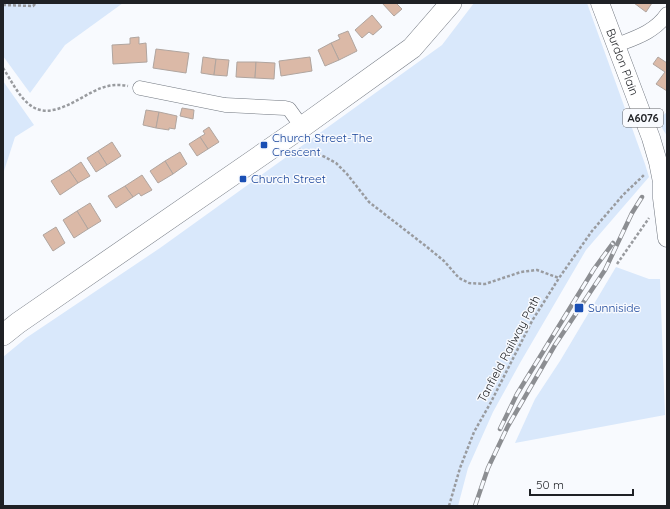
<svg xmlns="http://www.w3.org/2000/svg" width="670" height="509" font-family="Quicksand,sans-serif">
  <rect width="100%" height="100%" fill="#f8fafe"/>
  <g fill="#d9e8fb">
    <path d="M 3,3 L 123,3 L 65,45 L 30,93 L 3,56 Z"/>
    <path d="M 474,3 L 587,3 L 645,164 L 649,177 L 586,250 L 520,363 L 493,412 L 468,468 L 458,506 L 3,506 L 3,357 L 26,338 L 160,248 L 442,45 Z"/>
    <path d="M 3,81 L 34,125 L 15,137 L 3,174 Z"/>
    <path d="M 667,112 L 667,136 L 657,120 Z"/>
    <path d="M 616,267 L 649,279 L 660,279 L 665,415 L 515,443 L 535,399 L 560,361 Z"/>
  </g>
  <g fill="#dbb9a7" stroke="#b0a59f">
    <path d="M 382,3 L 398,3 L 397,4 L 402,9 L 394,16 Z"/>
    <path d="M 634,3 L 652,3 L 646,12 Z"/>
    <path d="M 372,15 L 382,27 L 373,35 L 369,32 L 362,38 L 355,30 Z"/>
    <path d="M 348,31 L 357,51 L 339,60 L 331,43 L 340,39 L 338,35 Z"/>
    <path d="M 139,37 L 139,44 L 146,43 L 147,62 L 113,64 L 112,45 L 130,44 L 130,38 Z"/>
    <path d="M 331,43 L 339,60 L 325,66 L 318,50 Z"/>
    <path d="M 156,49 L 189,53 L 186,73 L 153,68 Z"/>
    <path d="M 203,57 L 216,59 L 214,75 L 201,73 Z"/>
    <path d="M 310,57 L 312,71 L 281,76 L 279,61 Z"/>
    <path d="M 658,57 L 667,63 L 667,91 L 656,84 L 665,72 L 653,64 Z"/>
    <path d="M 216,59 L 229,60 L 227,76 L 214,75 Z"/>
    <path d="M 237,62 L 256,62 L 255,78 L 236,77 Z"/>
    <path d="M 256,62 L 275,63 L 274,79 L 255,78 Z"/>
    <path d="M 182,108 L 194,110 L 193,119 L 180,116 Z"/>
    <path d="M 146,110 L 159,112 L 156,128 L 143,125 Z"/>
    <path d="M 159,112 L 177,116 L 175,129 L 169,128 L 169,130 L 156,128 Z"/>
    <path d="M 209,127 L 219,142 L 208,149 L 200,137 L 205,134 L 203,131 Z"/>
    <path d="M 200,137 L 208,149 L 197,156 L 189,144 Z"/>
    <path d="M 112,142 L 121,156 L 107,165 L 98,151 Z"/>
    <path d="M 98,151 L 107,165 L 96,172 L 87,158 Z"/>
    <path d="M 180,152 L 187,164 L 173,174 L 165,161 Z"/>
    <path d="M 165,161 L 173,174 L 158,183 L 150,171 Z"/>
    <path d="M 81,162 L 90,176 L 78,183 L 69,170 Z"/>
    <path d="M 69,170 L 78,183 L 60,195 L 51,181 Z"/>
    <path d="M 142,175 L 152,190 L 141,196 L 139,193 L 133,197 L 125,186 Z"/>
    <path d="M 125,186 L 133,197 L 116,208 L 108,196 Z"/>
    <path d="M 90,203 L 101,221 L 88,229 L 77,211 Z"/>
    <path d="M 77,211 L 88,229 L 74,238 L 63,220 Z"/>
    <path d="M 56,227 L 65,243 L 53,251 L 43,235 Z"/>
  </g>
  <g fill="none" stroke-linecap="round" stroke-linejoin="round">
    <defs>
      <g id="minor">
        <path d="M 617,45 C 635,38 655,32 667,14"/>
        <path d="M 140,88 L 225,105 L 285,108 L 289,109 L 302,127"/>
      </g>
      <g id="major">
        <path id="s1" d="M 600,3 L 651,138 L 658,162 L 662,182 L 662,198 L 667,238"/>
      </g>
      <path id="highway" d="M 3,335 L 18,323 L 302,127 L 412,48 L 451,3"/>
    </defs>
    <use href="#minor" stroke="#727881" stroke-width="15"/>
    <use href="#major" stroke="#727881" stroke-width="19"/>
    <use href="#highway" stroke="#727881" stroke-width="22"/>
    <g stroke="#999b9f" stroke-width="2.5" stroke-dasharray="3 2" stroke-linecap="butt">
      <path d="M 3,5 L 33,6 L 36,3"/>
      <path d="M 3,68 C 11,80 19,97 30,105 C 52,122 80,96 101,88 C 110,85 118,84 128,86"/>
      <path d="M 299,149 L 303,152 L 315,153 L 325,157 L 336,163 L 347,174 L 369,202 L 427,247 L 444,261 L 459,278 L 469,283 L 485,284 L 521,272 L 537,270 L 559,278"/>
      <path d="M 617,264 L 649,218"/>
      <path d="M 449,506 L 460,468 L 474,432 L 491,402 L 532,321 L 559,278 L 592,231 L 623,195 L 645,174"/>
    </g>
    <use href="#minor" stroke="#fff" stroke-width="14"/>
    <use href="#major" stroke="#fff" stroke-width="18"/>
    <use href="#highway" stroke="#fff" stroke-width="21"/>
    <defs>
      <g id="rail">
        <path d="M 500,429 L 517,394 L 594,269 L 613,243"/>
        <path d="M 475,506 L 488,468 L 508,426 L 555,345 L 605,270 L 632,213 L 642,197"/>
      </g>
    </defs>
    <use href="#rail" stroke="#8c8e92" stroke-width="4.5"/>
    <use href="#rail" stroke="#f8fafe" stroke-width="3" stroke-dasharray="9" stroke-linecap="butt"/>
  </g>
  <g fill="#1a4fb4" stroke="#f8fafe" stroke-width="1.5">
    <rect x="260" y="141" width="8" height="8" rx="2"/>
    <rect x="239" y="175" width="8" height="8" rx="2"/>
    <rect x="574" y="303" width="10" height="10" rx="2"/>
  </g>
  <g text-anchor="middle" stroke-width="3" stroke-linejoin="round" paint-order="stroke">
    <rect fill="#f8fafe" stroke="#606266" stroke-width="1" x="623" y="109" width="40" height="18" rx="3"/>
    <g font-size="11" font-weight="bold" fill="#1f2125">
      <text x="643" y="122">A6076</text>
    </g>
    <g font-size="12" fill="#1f2125" stroke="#f8fafe">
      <text dy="4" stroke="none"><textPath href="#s1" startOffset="63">Burdon Plain</textPath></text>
      <text transform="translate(509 349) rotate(-62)" y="4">Tanfield Railway Path</text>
    </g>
    <g font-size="12" fill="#164399" stroke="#f8fafe" text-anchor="start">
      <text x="272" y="142">Church Street-The<tspan x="272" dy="14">Crescent</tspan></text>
      <text x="251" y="183">Church Street</text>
      <text x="588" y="312">Sunniside</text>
    </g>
  </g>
  <rect width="670" height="509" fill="none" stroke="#1f2125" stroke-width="8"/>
  <path d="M530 489v6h103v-6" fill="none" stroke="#1f2125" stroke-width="2"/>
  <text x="536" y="489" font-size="12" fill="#1f2125" stroke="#f8fafe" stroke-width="3" paint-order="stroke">50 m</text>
</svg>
